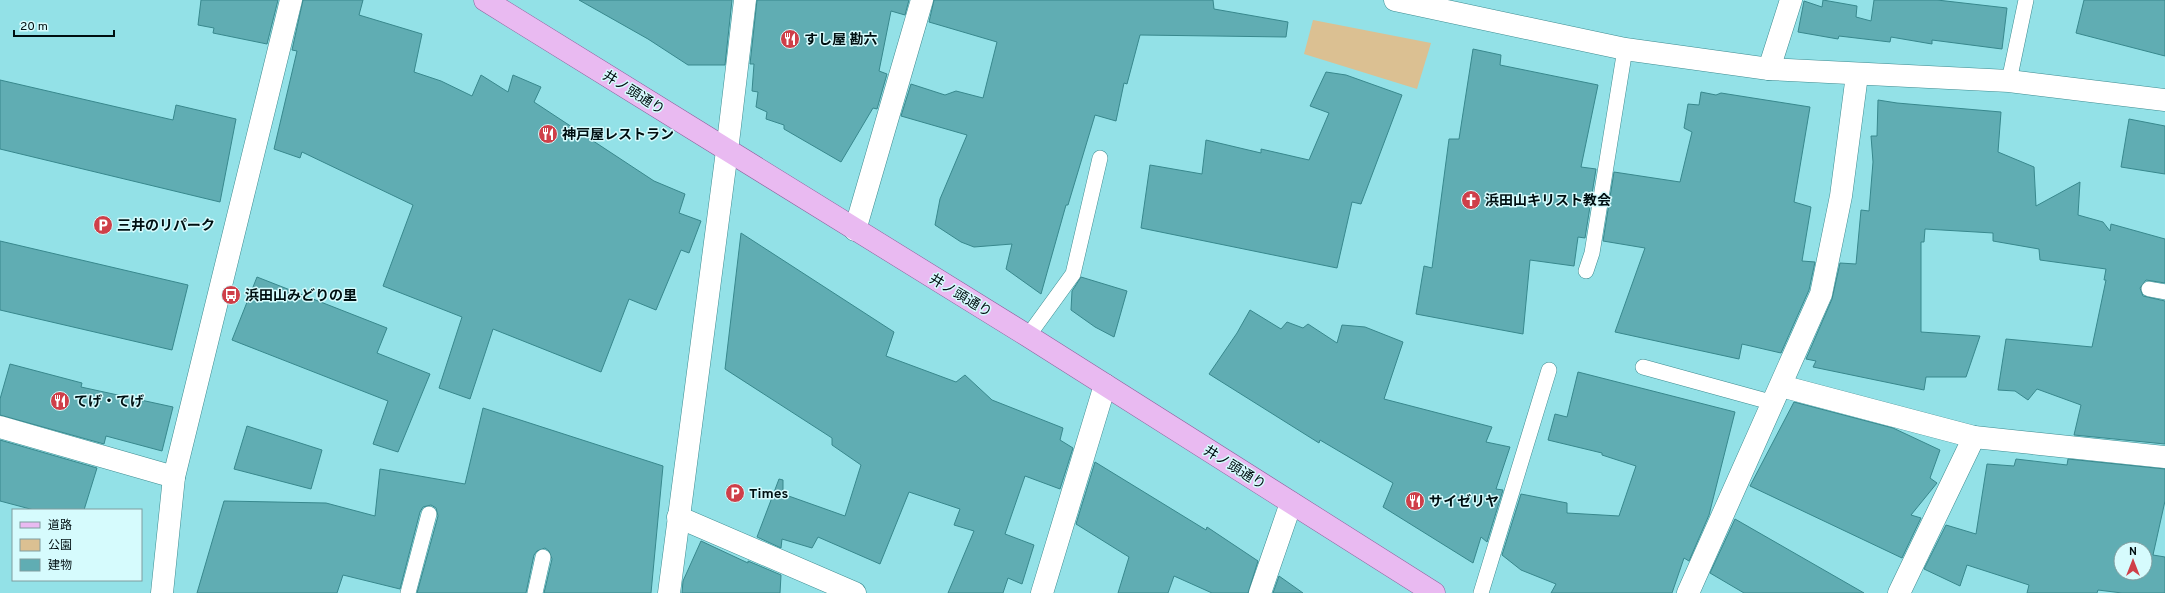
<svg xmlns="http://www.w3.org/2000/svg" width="2165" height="593" font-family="Overpass,'Noto Sans JP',sans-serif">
  <rect width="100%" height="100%" fill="#93e1e7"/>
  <path fill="#dbc092" d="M 1313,20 L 1431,43 L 1417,89 L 1304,54 Z"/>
  <g fill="#60adb3" stroke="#38888d" fill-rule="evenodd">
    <path d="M 201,0 L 278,0 L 267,44 L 213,33 L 214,28 L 198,25 Z"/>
    <path d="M 303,0 L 363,0 L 359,15 L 422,34 L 414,72 L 441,81 L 472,96 L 481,75 L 508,92 L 513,75 L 541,87 L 534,102 L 654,181 L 685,194 L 679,213 L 701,221 L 689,253 L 681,250 L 656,310 L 629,299 L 601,372 L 493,329 L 470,399 L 439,388 L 462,317 L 383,286 L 413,205 L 302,152 L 300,158 L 274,149 L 297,51 L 292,50 Z"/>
    <path d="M 579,0 L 732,0 L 725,65 L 688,65 L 648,39 Z"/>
    <path d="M 757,0 L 909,0 L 905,15 L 891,11 L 879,71 L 887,74 L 877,109 L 873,108 L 841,162 L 784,129 L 784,125 L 766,119 L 767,112 L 756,107 L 758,92 L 752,91 L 754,64 L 750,64 Z"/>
    <path d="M 934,0 L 1213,0 L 1214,9 L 1288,22 L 1286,37 L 1140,35 L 1127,84 L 1124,83 L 1116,121 L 1095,115 L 1068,205 L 1066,205 L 1041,294 L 1006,269 L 1012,244 L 974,247 L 961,242 L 935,225 L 940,199 L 967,135 L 901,116 L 911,84 L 945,95 L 956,91 L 983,98 L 997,42 L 929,22 Z"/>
    <path d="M 1823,0 L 1857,6 L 1856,17 L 1871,21 L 1874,0 L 1937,0 L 2007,8 L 2002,49 L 1932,40 L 1932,44 L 1891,37 L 1890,42 L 1839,36 L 1838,39 L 1798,32 L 1804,1 L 1822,7 Z"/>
    <path d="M 2084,0 L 2165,0 L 2165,56 L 2076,33 Z"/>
    <path d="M 1473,49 L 1501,55 L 1500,65 L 1598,85 L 1581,167 L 1596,169 L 1585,238 L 1578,237 L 1574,266 L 1530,260 L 1523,334 L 1416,314 L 1424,266 L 1432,268 L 1449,139 L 1459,139 Z"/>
    <path d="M 1326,72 L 1346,75 L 1402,95 L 1361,204 L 1352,202 L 1337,268 L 1141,228 L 1150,165 L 1202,174 L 1206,140 L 1261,153 L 1261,149 L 1309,160 L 1329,113 L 1310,106 Z"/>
    <path d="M 0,80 L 173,120 L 176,105 L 236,119 L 220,202 L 0,149 Z"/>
    <path d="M 1701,92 L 1716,95 L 1721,93 L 1810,107 L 1794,202 L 1811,207 L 1802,261 L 1815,262 L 1809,290 L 1781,353 L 1742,344 L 1739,359 L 1615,332 L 1645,248 L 1603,241 L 1614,172 L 1680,182 L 1692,132 L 1684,128 L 1688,104 L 1699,105 Z"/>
    <path d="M 1878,100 L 1897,103 L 2001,112 L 1998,152 L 2034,167 L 2036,206 L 2080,182 L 2078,215 L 2103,222 L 2110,231 L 2111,224 L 2165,239 L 2165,283 L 2146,280 L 2140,288 L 2143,296 L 2165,301 L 2165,444 L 2074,435 L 2081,405 L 2037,389 L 2028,400 L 2015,391 L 1998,390 L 2006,339 L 2092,347 L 2106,280 L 2104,280 L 2106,269 L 2040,260 L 2039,249 L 1993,241 L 1993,233 L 1925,229 L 1924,242 L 1921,242 L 1921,332 L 1980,336 L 1966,377 L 1926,377 L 1924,390 L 1813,367 L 1816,361 L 1806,359 L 1832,299 L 1840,263 L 1856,264 L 1861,210 L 1869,211 L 1873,162 L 1871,136 L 1877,136 Z"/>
    <path d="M 2129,119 L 2165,126 L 2165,174 L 2121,167 Z"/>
    <path d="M 741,233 L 894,332 L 886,356 L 956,382 L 965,375 L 992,400 L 1063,428 L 1060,440 L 1073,448 L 1060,489 L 1025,476 L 1005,534 L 1034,545 L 1022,584 L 1008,578 L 1003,593 L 948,593 L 974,531 L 954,525 L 960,509 L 909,492 L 880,564 L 818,537 L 812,548 L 782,539 L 781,548 L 757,537 L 779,479 L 783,480 L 783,494 L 845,516 L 861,465 L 832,445 L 832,438 L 725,369 Z"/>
    <path d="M 0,241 L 188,285 L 172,350 L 0,310 Z"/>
    <path d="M 257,277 L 387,328 L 377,353 L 430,374 L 398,452 L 373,444 L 388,401 L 232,340 Z"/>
    <path d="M 1081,277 L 1127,291 L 1114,337 L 1095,327 L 1071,310 L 1072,291 Z"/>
    <path d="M 1250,310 L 1281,329 L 1287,322 L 1303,328 L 1308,324 L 1337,343 L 1342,325 L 1365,327 L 1403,342 L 1384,399 L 1492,427 L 1486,442 L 1510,447 L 1496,489 L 1503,490 L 1487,542 L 1481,537 L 1473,563 L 1383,507 L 1393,483 L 1320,440 L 1319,443 L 1209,374 L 1237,333 Z"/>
    <path d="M 10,364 L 82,383 L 81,387 L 173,407 L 162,451 L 106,436 L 104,444 L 0,415 L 0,399 Z"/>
    <path d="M 1578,372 L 1735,412 L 1709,515 L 1689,561 L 1684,558 L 1672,593 L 1551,593 L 1556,584 L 1521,570 L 1502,555 L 1521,494 L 1567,503 L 1567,513 L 1619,516 L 1636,466 L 1602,455 L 1602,453 L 1548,440 L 1555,414 L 1567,417 Z"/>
    <path d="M 1794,402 L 1893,428 L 1940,450 L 1930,478 L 1937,483 L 1911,515 L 1921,518 L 1902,558 L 1750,486 Z"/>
    <path d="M 483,408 L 663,466 L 651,593 L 544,593 L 552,559 L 549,551 L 545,548 L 537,551 L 534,555 L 526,593 L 417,593 L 438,516 L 436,508 L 431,505 L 423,507 L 420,512 L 400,589 L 343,575 L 337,593 L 197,593 L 224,501 L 326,503 L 375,516 L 380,469 L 465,484 Z"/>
    <path d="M 247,426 L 322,450 L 311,489 L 234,469 Z"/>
    <path d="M 0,440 L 97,468 L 84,510 L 34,510 L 0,501 Z"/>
    <path d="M 2016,459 L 2067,465 L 2068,459 L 2165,469 L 2165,501 L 2153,555 L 2165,557 L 2165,593 L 2122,593 L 2098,590 L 2097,593 L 2027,593 L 2029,585 L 1967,565 L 1960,586 L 1924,569 L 1946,525 L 1976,534 L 1987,464 L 2014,466 ZM 2121,549 L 2145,549 L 2145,573 L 2121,573 Z"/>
    <path d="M 1095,462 L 1206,530 L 1207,527 L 1258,561 L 1248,593 L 1212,593 L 1174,576 L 1168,593 L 1118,593 L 1129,557 L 1076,524 Z"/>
    <path d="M 1735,519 L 1864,593 L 1744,593 L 1710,573 Z"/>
    <path d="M 701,541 L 748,563 L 748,561 L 781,575 L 780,593 L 682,593 L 683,581 Z"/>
    <path d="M 1279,576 L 1303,593 L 1273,593 Z"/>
  </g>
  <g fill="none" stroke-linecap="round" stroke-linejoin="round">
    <defs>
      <g id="service">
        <path d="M 2009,81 L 2026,0"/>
        <path d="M 1586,271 L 1592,253 L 1625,49"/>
        <path d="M 2149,289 L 2165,292"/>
        <path d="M 1028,336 L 1073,274 L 1100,158"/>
        <path d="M 1643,367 L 1774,403"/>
        <path d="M 408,593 L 429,514"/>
        <path d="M 535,593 L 543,557"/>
        <path d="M 1481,593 L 1549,370"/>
      </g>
      <g id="minor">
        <path d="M 1769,69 L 1791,0"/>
        <path d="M 855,230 L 922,0"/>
        <path d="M 1781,386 L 1974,437 L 2165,457"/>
        <path d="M 0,427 L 174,477"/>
        <path d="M 678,517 L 855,593"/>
        <path d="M 162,593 L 174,477 L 291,0"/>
        <path d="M 669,593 L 727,151"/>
        <path d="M 1042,593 L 1105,385"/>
        <path d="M 1260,593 L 1291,503"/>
        <path d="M 1688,593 L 1821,294 L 1841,196 L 1857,75"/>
        <path d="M 1899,593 L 1974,437"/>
      </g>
      <g id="tertiary">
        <path d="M 1395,0 L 1625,49 L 1769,69 L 2009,81 L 2165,100"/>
        <path d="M 727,151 L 745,0"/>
      </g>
      <path id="primary" d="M 485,0 L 1028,336 L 1434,593"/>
    </defs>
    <use href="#service" stroke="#3d8c91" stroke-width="16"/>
    <use href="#minor" stroke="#3d8c91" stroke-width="23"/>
    <use href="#tertiary" stroke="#3d8c91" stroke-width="23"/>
    <use href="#primary" stroke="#8e609d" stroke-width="23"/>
    <use href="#service" stroke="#fff" stroke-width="15"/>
    <use href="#minor" stroke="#fff" stroke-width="22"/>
    <use href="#tertiary" stroke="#fff" stroke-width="22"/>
    <use href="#primary" stroke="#e9baf1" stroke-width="22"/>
  </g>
  <defs>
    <symbol id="restaurant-disc" viewBox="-11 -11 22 22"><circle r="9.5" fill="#cf3f49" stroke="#d6fbfd"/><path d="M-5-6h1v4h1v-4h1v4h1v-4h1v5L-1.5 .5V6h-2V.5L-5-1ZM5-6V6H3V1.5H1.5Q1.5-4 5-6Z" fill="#fff"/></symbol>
    <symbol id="church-disc" viewBox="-11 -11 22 22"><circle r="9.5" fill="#cf3f49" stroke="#d6fbfd"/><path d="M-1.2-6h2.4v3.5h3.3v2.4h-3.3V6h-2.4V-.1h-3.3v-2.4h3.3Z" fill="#fff"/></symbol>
    <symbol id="parking-disc" viewBox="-11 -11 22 22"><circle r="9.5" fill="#cf3f49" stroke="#d6fbfd"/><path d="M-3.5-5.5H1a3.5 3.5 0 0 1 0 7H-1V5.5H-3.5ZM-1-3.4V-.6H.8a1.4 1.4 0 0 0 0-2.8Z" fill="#fff"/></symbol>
    <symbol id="bus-disc" viewBox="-11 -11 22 22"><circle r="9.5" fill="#cf3f49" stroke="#d6fbfd"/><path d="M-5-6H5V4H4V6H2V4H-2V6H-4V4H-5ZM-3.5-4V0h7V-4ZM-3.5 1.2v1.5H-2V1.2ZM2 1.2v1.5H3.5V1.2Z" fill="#fff"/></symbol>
  </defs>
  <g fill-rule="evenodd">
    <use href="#restaurant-disc" x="779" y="28" width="22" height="22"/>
    <use href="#restaurant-disc" x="537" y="123" width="22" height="22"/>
    <use href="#church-disc" x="1460" y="189" width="22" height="22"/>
    <use href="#parking-disc" x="92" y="214" width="22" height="22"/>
    <use href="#bus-disc" x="220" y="284" width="22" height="22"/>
    <use href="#restaurant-disc" x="49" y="390" width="22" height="22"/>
    <use href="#parking-disc" x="724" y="482" width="22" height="22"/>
    <use href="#restaurant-disc" x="1404" y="490" width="22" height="22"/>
  </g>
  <g text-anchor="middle" stroke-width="3" stroke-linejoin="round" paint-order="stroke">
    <g font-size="14" font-weight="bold" fill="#000f11" stroke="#d6fbfd" text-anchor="start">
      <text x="804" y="44">すし屋 勘六</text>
      <text x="562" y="139">神戸屋レストラン</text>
      <text x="1485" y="205">浜田山キリスト教会</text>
      <text x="117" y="230">三井のリパーク</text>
      <text x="245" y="300">浜田山みどりの里</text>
      <text x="74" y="406">てげ・てげ</text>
      <text x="749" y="498">Times</text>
      <text x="1429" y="506">サイゼリヤ</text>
    </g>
    <g font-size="14" fill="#000f11" stroke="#d6fbfd">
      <text transform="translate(634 92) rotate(32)" y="5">井ノ頭通り</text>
      <text transform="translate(961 295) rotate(31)" y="5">井ノ頭通り</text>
      <text transform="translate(1235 467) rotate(32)" y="5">井ノ頭通り</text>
    </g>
  </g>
  <rect x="12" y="509" width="130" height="72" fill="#d6fbfd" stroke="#809d9f"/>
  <rect x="20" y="522" width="20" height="6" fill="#e9baf1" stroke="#809d9f"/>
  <text x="48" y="529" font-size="12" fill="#000f11">道路</text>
  <rect x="20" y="539" width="20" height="12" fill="#dbc092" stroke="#809d9f"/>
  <text x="48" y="549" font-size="12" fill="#000f11">公園</text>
  <rect x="20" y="559" width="20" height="12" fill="#60adb3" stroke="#809d9f"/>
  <text x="48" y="569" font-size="12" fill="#000f11">建物</text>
  <g transform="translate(2133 561)"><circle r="19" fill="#d6fbfd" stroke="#809d9f"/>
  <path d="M0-3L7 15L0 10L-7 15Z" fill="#cf3f49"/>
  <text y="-6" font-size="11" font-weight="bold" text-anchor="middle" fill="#000f11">N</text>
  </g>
  <path d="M14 30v6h100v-6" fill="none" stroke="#000f11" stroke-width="2"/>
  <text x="20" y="30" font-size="12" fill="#000f11" stroke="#d6fbfd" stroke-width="3" paint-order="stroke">20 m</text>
</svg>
